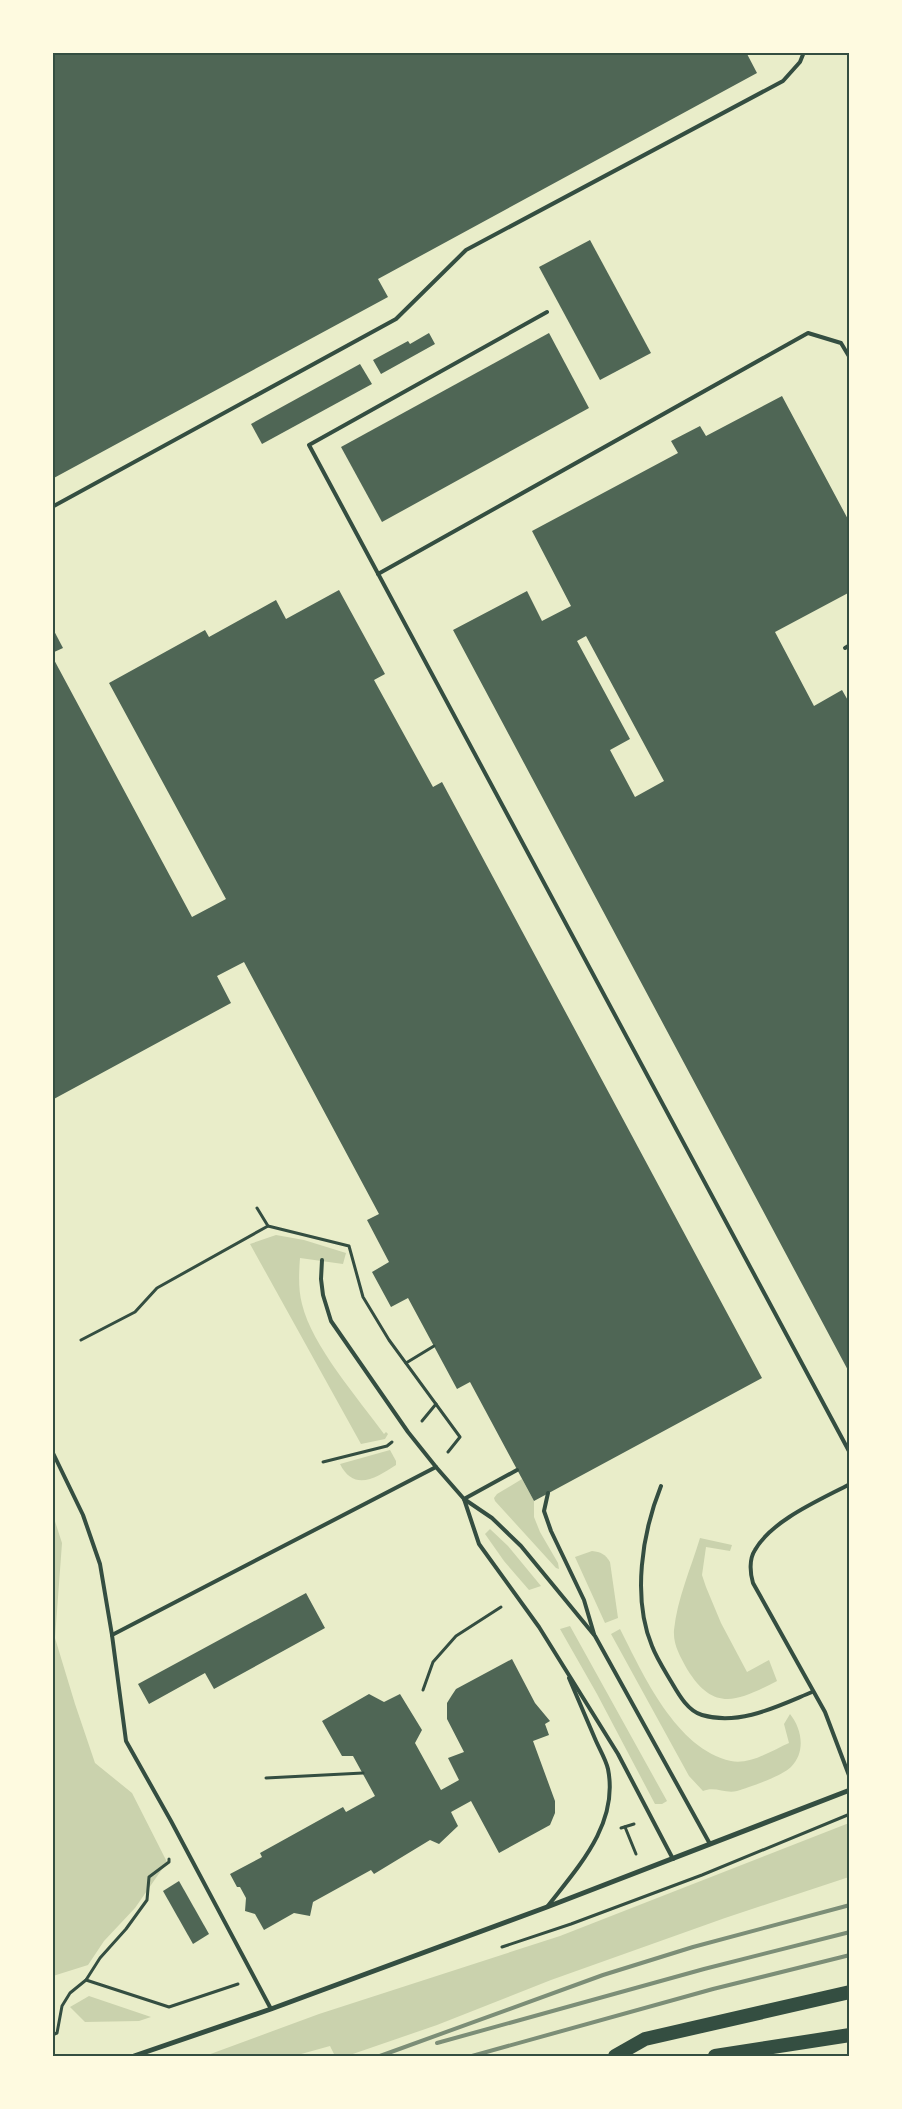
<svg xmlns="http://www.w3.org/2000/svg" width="902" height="2109" font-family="'Alegreya Sans',sans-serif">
  <rect width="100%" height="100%" fill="#e9edc9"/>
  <g fill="#cad2ad">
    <path d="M 276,1235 L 304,1240 L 346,1253 L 343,1264 L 300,1258 C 299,1272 298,1289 302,1304 C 312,1346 358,1398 384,1434 L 386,1432 L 388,1434 L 385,1439 L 361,1444 L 250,1244 Z"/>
    <path d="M 390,1450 L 396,1461 L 396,1465 C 376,1478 354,1492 340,1464 Z"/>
    <path d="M 522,1479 L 534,1501 L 534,1517 L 540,1532 L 558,1563 L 559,1569 L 556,1568 L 495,1501 L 494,1498 L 497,1494 Z"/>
    <path d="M 52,1512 L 62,1543 L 55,1638 L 75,1704 L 95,1763 L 132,1793 L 167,1862 L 135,1908 L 104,1941 L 88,1965 L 53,1976 Z"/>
    <path d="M 490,1529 L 508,1546 L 541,1586 L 529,1590 L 504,1561 L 485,1534 Z"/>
    <path d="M 700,1538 L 732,1545 L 730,1551 L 706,1547 L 702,1575 L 706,1587 L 721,1623 L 747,1672 L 769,1660 L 777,1681 C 738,1701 714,1713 687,1669 C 680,1656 673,1645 674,1630 C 677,1599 691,1568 700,1538 Z"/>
    <path d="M 592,1551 C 601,1552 605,1554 610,1562 L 618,1618 L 605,1623 L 575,1557 Z"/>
    <path d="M 570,1626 L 667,1801 L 662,1804 L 655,1804 L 597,1694 L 560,1629 Z"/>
    <path d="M 620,1629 C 643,1674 676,1749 731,1761 C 750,1765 773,1750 789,1743 L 784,1724 L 790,1714 C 802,1729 806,1752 791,1767 C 782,1776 750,1787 737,1791 C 725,1794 715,1786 703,1791 L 689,1776 L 611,1634 Z"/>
    <path d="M 849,1823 L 849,1877 L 725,1918 L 551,1980 L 437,2025 L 347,2056 L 335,2056 L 330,2046 L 294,2056 L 205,2056 L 319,2014 L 560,1936 Z"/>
    <path d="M 89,1996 L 151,2017 L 139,2021 L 85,2022 L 70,2007 Z"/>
  </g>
  <g fill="#4f6655" fill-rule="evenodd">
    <path d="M 52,52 L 746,52 L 757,73 L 378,279 L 388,297 L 52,479 Z"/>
    <path d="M 590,240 L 651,353 L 600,380 L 539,267 Z"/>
    <path d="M 429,333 L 435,344 L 381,374 L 373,360 L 408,341 L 410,344 Z"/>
    <path d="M 549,333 L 589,408 L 382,522 L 341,447 Z"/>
    <path d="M 360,364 L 372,384 L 262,444 L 251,424 Z"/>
    <path d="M 782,396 L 850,523 L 850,592 L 775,632 L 814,706 L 842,690 L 850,704 L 850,1374 L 453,630 L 527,591 L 542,621 L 571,606 L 532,531 L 678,453 L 671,441 L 700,426 L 706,436 ZM 586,636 L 664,781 L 635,797 L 610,750 L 630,739 L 577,641 Z"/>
    <path d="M 339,590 L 385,674 L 374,680 L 433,787 L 442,782 L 762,1378 L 534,1501 L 470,1382 L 457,1389 L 408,1298 L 391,1307 L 372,1272 L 389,1262 L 367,1220 L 379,1214 L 244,962 L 217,976 L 231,1003 L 52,1100 L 52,656 L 192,917 L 226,899 L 109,683 L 205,630 L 209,637 L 276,600 L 286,619 Z"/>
    <path d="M 52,627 L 63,648 L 52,653 Z"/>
    <path d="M 306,1593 L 325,1628 L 214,1689 L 205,1673 L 149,1704 L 138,1684 Z"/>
    <path d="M 512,1659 L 535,1703 L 550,1721 L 545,1724 L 549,1735 L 533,1741 L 555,1801 L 555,1813 L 550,1825 L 499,1853 L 471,1801 L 451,1812 L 458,1826 L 439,1844 L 430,1840 L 374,1874 L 371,1870 L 313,1902 L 310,1916 L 294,1913 L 264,1930 L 255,1914 L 245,1911 L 246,1898 L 240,1887 L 237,1887 L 230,1874 L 262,1857 L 260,1853 L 343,1807 L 346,1812 L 375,1796 L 353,1756 L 342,1756 L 322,1721 L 369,1694 L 384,1702 L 400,1694 L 422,1730 L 415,1743 L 441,1790 L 459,1780 L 448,1758 L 464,1752 L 447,1719 L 447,1703 L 452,1695 L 456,1689 Z"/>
    <path d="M 179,1881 L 209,1934 L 193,1944 L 163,1891 Z"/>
  </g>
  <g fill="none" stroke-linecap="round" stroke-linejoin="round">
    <g stroke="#344e41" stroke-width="3">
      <path d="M 257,1208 L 268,1226 L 349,1246 L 363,1297 L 389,1340 L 460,1437 L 448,1452"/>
      <path d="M 81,1340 L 135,1312 L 157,1288 L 268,1226"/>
      <path d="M 406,1363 L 434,1346"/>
      <path d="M 422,1421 L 436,1404"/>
      <path d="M 323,1462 L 387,1446 L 392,1442"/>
      <path d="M 423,1690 L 433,1662 L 456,1636 L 501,1607"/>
      <path d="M 266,1778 L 363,1773"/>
      <path d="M 625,1827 L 636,1854"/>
      <path d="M 621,1828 L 634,1824"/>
      <path d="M 502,1947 L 571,1924 L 702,1875 L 850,1814"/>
      <path d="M 86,1980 L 169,2007 L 238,1984"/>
      <path d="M 52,2035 L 57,2033 L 62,2006 L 70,1993 L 86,1980 L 100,1958 L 126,1929 L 147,1900 L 149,1877 L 169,1862 L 169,1859"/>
    </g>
    <g stroke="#344e41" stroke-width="4">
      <path d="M 547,312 L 309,445 L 850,1453"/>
      <path d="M 52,507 L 396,319 L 466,250 L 783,81 L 800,62 L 804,52"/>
      <path d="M 378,574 L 808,333 L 841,343 L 850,358"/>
      <path d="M 845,648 L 850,645"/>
      <path d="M 322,1260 L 321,1279 L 323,1295 L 331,1321 L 408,1432 L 436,1467 L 464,1499 L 492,1518 L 521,1546 L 595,1636 L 710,1844"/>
      <path d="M 52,1451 L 83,1515 L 100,1564 L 112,1635 L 126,1741 L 171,1821 L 271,2009"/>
      <path d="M 850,1484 C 820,1500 772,1520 755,1550 C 749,1559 750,1573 753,1583 L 825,1712 L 850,1778"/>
      <path d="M 661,1486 C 642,1533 632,1598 652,1646 C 657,1659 665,1671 672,1683 C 679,1695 688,1711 702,1715 C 740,1726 778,1706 812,1692"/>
      <path d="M 548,1493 L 544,1511 L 551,1531 L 584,1600 L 594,1634"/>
      <path d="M 464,1499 L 479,1544 L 539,1627 L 618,1754 L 673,1859"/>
      <path d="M 464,1499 L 517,1470"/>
      <path d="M 112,1635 L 436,1467"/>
      <path d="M 547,1907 C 578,1867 619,1824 608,1769 C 606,1760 600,1750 596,1741 C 587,1720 578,1699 569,1678"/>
    </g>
    <path stroke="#344e41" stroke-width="5" d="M 134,2056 L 271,2009 L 547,1907 L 850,1790"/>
    <g stroke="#344e41" stroke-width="14">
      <path d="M 615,2056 L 645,2039 L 850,1992"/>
      <path d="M 715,2056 L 850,2035"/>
    </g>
    <g stroke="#7c8e77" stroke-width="4">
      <path d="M 437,2043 L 704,1969 L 850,1932"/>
      <path d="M 380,2056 L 603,1975 L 693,1947 L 850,1905"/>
      <path d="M 472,2056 L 713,1989 L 850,1955"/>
    </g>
  </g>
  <rect width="902" height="2109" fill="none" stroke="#fefae0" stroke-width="108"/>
  <rect x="54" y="54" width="794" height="2001" fill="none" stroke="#344e41" stroke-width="2"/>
</svg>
